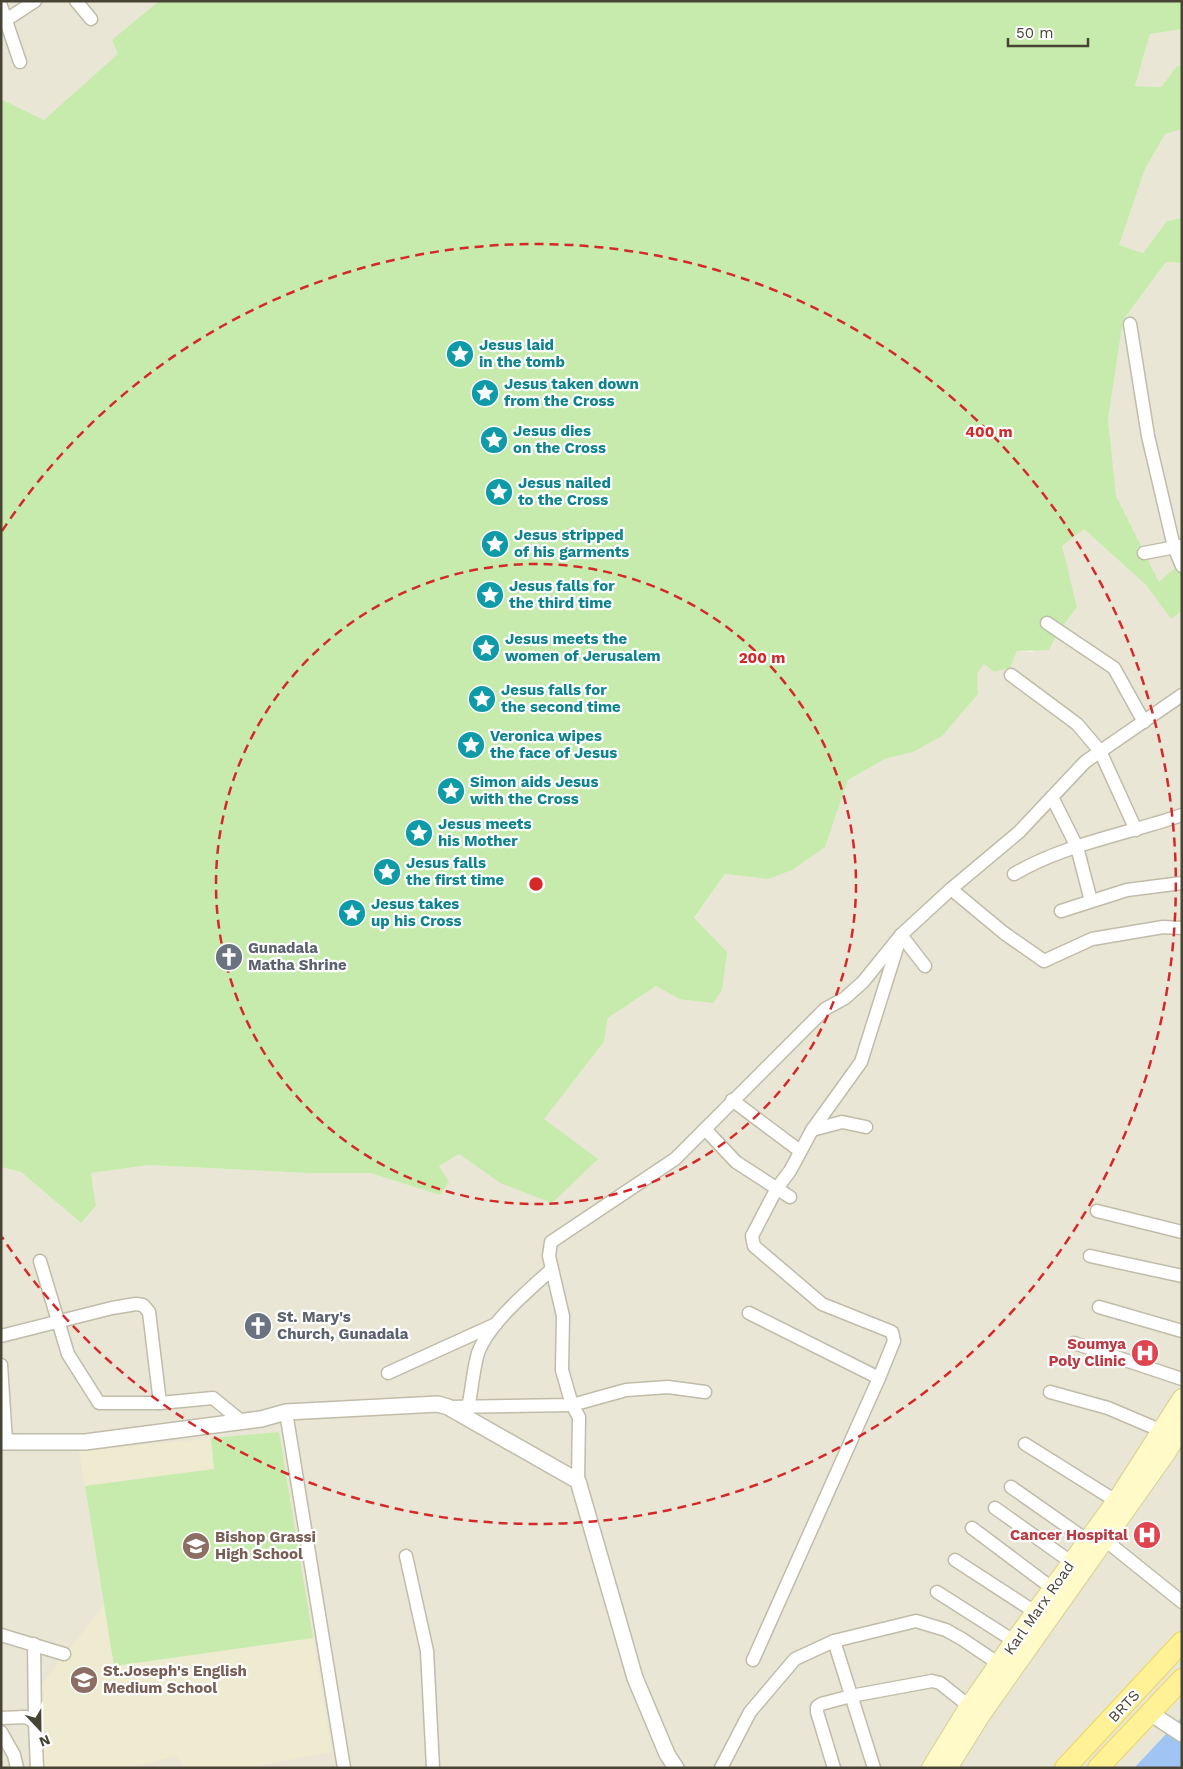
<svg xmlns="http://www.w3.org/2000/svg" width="1183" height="1769" font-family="'Work Sans',sans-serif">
  <rect width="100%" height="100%" fill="#f4f3e7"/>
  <g fill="#e9e6d5">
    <path d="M 1,1 L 159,1 L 113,40 L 119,54 L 44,120 L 1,99 Z"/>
    <path d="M 1182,29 L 1182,66 L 1177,66 L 1161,87 L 1135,86 L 1150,34 Z"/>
    <path d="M 1182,129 L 1182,218 L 1167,221 L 1143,253 L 1119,245 L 1145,169 L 1165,133 Z"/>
    <path d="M 1166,262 L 1182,263 L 1182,572 L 1178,565 L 1159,583 L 1115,496 L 1108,420 L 1123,320 Z"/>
    <path d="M 1084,529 L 1146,585 L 1171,619 L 1182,611 L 1182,1717 L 1134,1768 L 1,1768 L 1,1167 L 21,1172 L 81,1223 L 96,1206 L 91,1173 L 150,1165 L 306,1173 L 370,1173 L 440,1195 L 439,1166 L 459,1154 L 500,1183 L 543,1120 L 604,1042 L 608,1018 L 656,986 L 679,999 L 727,952 L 694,919 L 725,874 L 768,879 L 825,847 L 848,780 L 885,759 L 913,752 L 978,694 L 977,674 L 984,664 L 994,672 L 1010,668 L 1017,651 L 1032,652 L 1057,634 L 1077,607 L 1061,546 Z"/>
  </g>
  <path fill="#eeebd0" d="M 279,1432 L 332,1752 L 246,1768 L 185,1768 L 176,1756 L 128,1768 L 37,1768 L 39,1688 L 104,1605 L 79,1451 Z"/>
  <g fill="#c6ebad">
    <path d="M 159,1 L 1182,1 L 1182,29 L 1150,34 L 1135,86 L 1161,87 L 1177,66 L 1182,66 L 1182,129 L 1165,134 L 1145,169 L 1119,245 L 1143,253 L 1167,221 L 1182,218 L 1182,263 L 1166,262 L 1123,320 L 1108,420 L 1116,496 L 1159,582 L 1178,565 L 1182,572 L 1182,611 L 1171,619 L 1146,585 L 1084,529 L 1062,546 L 1077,607 L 1057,634 L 1049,650 L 1017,651 L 1010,668 L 994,672 L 984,664 L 977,674 L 978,694 L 942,736 L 913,752 L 885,759 L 848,780 L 825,847 L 792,870 L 768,879 L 725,874 L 694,918 L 727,952 L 722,990 L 713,1003 L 679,999 L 656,986 L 608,1018 L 604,1042 L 544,1119 L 598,1159 L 552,1203 L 500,1183 L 459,1154 L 439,1166 L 449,1182 L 440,1195 L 370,1173 L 306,1173 L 150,1165 L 91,1173 L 96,1206 L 81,1223 L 21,1172 L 1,1167 L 1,99 L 44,120 L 118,54 L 112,40 Z"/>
    <path d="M 279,1432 L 313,1638 L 114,1666 L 85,1486 L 214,1469 L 211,1438 Z"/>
  </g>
  <path fill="#a0c5f5" d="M 1182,1717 L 1182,1768 L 1134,1768 Z"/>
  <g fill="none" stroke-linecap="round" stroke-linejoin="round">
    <defs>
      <g id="minor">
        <path d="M 76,1 L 91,19"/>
        <path d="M 1,6 L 20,62"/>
        <path d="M 6,20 L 35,1"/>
        <path d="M 1130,324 L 1148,436 L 1174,547 L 1182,566"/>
        <path d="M 1144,553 L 1181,546"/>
        <path d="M 1047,623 L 1114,668 L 1144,722"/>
        <path d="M 1011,675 L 1077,724 L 1100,751 L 1136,830"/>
        <path d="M 1052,797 L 1077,847 L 1091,901"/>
        <path d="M 1014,874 C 1065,844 1127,834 1182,815"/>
        <path d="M 951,889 L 1004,933 L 1044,961 L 1092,939 L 1163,927 L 1182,928"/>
        <path d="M 1061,911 L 1127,890 L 1182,883"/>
        <path d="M 732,1100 L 800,1151"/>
        <path d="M 705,1129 L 736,1162 L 790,1197"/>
        <path d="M 812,1130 L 842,1122 L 866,1127"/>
        <path d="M 1097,1211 L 1182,1232"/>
        <path d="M 1090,1256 L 1182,1276"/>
        <path d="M 40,1261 L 68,1354 L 99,1403 L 160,1403 L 213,1398 L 241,1421"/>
        <path d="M 1099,1307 L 1182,1331"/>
        <path d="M 749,1313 L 879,1378"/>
        <path d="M 1,1336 L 112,1308 L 136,1304 L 143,1305 L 149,1312 L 160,1403"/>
        <path d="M 1074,1343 L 1182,1379"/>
        <path d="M 1,1365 L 6,1442"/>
        <path d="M 388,1373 L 496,1324"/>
        <path d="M 1050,1392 L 1108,1408 L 1162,1431"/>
        <path d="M 448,1407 L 572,1405 L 626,1390 L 668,1387 L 705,1392"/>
        <path d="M 468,1407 C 472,1390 473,1370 478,1353 C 489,1323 528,1291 552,1269"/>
        <path d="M 286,1412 L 344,1768"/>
        <path d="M 1025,1444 L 1116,1501"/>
        <path d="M 578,1481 L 579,1417 L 572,1405 L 562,1370 L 563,1316 L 549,1256 L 551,1242 L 675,1159 L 825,1009 L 845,998 L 863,982 L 901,935 L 951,889 L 1019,832 L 1085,762 L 1182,695"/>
        <path d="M 1011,1487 L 1088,1541"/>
        <path d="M 995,1508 L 1071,1562"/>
        <path d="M 972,1528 L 1052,1588"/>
        <path d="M 1105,1540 L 1182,1602"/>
        <path d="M 406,1556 L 427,1651 L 433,1768"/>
        <path d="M 955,1560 L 1035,1612"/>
        <path d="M 937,1592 L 1014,1641"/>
        <path d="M 1,1635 L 64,1654"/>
        <path d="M 834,1641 L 874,1768"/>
        <path d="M 753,1660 L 879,1378 L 894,1341 L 892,1332 L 822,1304 L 754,1246 L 752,1236 L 777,1188 L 790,1171 L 812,1130 L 861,1062 L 901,935 L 925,966"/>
        <path d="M 1,1718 L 26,1717 L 35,1722 L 34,1644"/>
        <path d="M 35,1722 L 37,1768"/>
        <path d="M 1,1732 L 14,1755 L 17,1768"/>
        <path d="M 721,1768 L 750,1712 L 795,1659 L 834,1641 L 916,1621 L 946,1630 L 962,1639 L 999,1664"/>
        <path d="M 834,1768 L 817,1712 L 817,1707 L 821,1704 L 851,1696 L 932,1681 L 940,1683 L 969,1706"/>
      </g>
      <g id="tertiary">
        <path d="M 1,1442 L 85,1442 L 261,1419 L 286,1412 L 438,1404 L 448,1407 L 578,1481 L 635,1678 L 667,1754 L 676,1768"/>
        <path d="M 1150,1713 L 1182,1734"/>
      </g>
      <g id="secondary">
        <path d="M 931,1768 L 969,1706 L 1014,1641 L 1116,1501 L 1182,1398"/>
        <path d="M 948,1768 L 981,1715 L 1167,1452 L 1182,1427"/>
      </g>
      <g id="primary">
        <path d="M 1065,1768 L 1182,1642"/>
        <path d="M 1098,1768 L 1182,1679"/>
      </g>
    </defs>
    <use href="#minor" stroke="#c1bca9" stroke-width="15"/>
    <use href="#tertiary" stroke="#c1bca9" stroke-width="18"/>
    <use href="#secondary" stroke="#d7d094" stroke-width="20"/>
    <use href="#primary" stroke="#ebd75f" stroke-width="22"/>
    <use href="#minor" stroke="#fff" stroke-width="12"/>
    <use href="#tertiary" stroke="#fff" stroke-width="15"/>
    <use href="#secondary" stroke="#fffac7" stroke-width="18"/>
    <use href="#primary" stroke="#fff196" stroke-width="20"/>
  </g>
  <g fill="none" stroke="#d62828" stroke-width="2.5" stroke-dasharray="9 6">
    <circle cx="536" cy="884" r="320"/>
    <path d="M2 531A640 640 0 1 1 2 1237"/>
  </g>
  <defs>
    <symbol id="sight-disc" viewBox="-11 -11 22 22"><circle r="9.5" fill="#0f9aa8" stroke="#fff"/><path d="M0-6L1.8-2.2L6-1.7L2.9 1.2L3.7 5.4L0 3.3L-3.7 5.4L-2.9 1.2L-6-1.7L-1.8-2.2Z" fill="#fff"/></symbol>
    <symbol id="church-disc" viewBox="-11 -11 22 22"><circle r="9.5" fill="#6b7280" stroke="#fff"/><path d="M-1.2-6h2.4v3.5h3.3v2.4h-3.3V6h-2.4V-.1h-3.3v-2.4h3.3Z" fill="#fff"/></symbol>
    <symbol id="hospital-disc" viewBox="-11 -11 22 22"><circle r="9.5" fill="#e0444e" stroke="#fff"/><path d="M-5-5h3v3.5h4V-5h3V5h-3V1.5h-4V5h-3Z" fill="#fff"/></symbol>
    <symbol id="school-disc" viewBox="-11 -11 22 22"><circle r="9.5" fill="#8d6e63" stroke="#fff"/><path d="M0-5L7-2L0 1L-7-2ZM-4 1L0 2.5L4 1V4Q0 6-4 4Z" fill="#fff"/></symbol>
  </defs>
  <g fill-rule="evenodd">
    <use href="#sight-disc" x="444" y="338" width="32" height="32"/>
    <use href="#sight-disc" x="469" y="377" width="32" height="32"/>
    <use href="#sight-disc" x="478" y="424" width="32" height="32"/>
    <use href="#sight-disc" x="483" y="476" width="32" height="32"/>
    <use href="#sight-disc" x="479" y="528" width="32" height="32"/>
    <use href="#sight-disc" x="474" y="579" width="32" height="32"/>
    <use href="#sight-disc" x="470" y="632" width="32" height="32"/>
    <use href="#sight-disc" x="466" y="683" width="32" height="32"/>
    <use href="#sight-disc" x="455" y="729" width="32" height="32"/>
    <use href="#sight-disc" x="435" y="775" width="32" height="32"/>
    <use href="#sight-disc" x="403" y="817" width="32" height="32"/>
    <use href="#sight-disc" x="371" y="856" width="32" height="32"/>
    <use href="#sight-disc" x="336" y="897" width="32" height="32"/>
    <use href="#church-disc" x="213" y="941" width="32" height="32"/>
    <use href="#church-disc" x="242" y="1310" width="32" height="32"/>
    <use href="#hospital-disc" x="1129" y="1337" width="32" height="32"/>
    <use href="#hospital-disc" x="1131" y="1519" width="32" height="32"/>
    <use href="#school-disc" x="180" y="1530" width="32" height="32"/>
    <use href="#school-disc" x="68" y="1664" width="32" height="32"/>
  </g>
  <g text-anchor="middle" stroke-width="4.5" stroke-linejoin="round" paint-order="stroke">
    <g font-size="15" font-weight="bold" fill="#0d838f" stroke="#fff" text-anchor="start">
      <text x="479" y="350">Jesus laid<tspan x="479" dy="17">in the tomb</tspan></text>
      <text x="504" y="389">Jesus taken down<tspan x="504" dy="17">from the Cross</tspan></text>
      <text x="513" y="436">Jesus dies<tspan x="513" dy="17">on the Cross</tspan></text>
      <text x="518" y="488">Jesus nailed<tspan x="518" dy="17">to the Cross</tspan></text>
      <text x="514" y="540">Jesus stripped<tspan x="514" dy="17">of his garments</tspan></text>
      <text x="509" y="591">Jesus falls for<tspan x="509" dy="17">the third time</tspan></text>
      <text x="505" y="644">Jesus meets the<tspan x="505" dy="17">women of Jerusalem</tspan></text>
      <text x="501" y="695">Jesus falls for<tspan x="501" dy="17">the second time</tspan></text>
      <text x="490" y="741">Veronica wipes<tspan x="490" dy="17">the face of Jesus</tspan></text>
      <text x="470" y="787">Simon aids Jesus<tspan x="470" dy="17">with the Cross</tspan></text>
      <text x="438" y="829">Jesus meets<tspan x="438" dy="17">his Mother</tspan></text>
      <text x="406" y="868">Jesus falls<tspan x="406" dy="17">the first time</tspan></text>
      <text x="371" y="909">Jesus takes<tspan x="371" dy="17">up his Cross</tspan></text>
    </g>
    <g font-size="15" font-weight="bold" fill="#5b616d" stroke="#fff" text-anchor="start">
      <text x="248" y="953">Gunadala<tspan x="248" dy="17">Matha Shrine</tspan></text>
      <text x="277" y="1322">St. Mary's<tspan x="277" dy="17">Church, Gunadala</tspan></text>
    </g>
    <g font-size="15" font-weight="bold" fill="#be3a42" stroke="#fff" text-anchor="end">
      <text x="1126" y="1349">Soumya<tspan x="1126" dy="17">Poly Clinic</tspan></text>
      <text x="1128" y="1540">Cancer Hospital</text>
    </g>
    <g font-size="15" font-weight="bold" fill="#785e54" stroke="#fff" text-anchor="start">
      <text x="215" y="1542">Bishop Grassi<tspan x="215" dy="17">High School</tspan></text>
      <text x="103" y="1676">St.Joseph's English<tspan x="103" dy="17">Medium School</tspan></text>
    </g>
    <g font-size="15" fill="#484435" stroke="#fff">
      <text transform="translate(1039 1608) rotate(-55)" y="5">Karl Marx Road</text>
      <text transform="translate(1124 1706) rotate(-47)" y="5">BRTS</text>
    </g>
  </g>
  <circle cx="536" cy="884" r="8" fill="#d62828" stroke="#fff" stroke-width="2.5"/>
  <g font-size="15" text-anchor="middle" font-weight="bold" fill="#d62828" stroke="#fff" stroke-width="4.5" stroke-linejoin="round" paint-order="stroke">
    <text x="989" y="437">400 m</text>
    <text x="762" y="663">200 m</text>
  </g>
  <rect width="1183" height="1769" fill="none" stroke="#484435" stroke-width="5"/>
  <g transform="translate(40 1729) rotate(158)" stroke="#ffffff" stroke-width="4" paint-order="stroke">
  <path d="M0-4L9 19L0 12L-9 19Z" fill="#484435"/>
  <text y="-8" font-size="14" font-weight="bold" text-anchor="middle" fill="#484435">N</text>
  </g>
  <path d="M1008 38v8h80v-8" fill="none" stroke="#484435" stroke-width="2.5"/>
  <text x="1016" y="38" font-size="15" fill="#484435" stroke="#ffffff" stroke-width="4" paint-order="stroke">50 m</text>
</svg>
